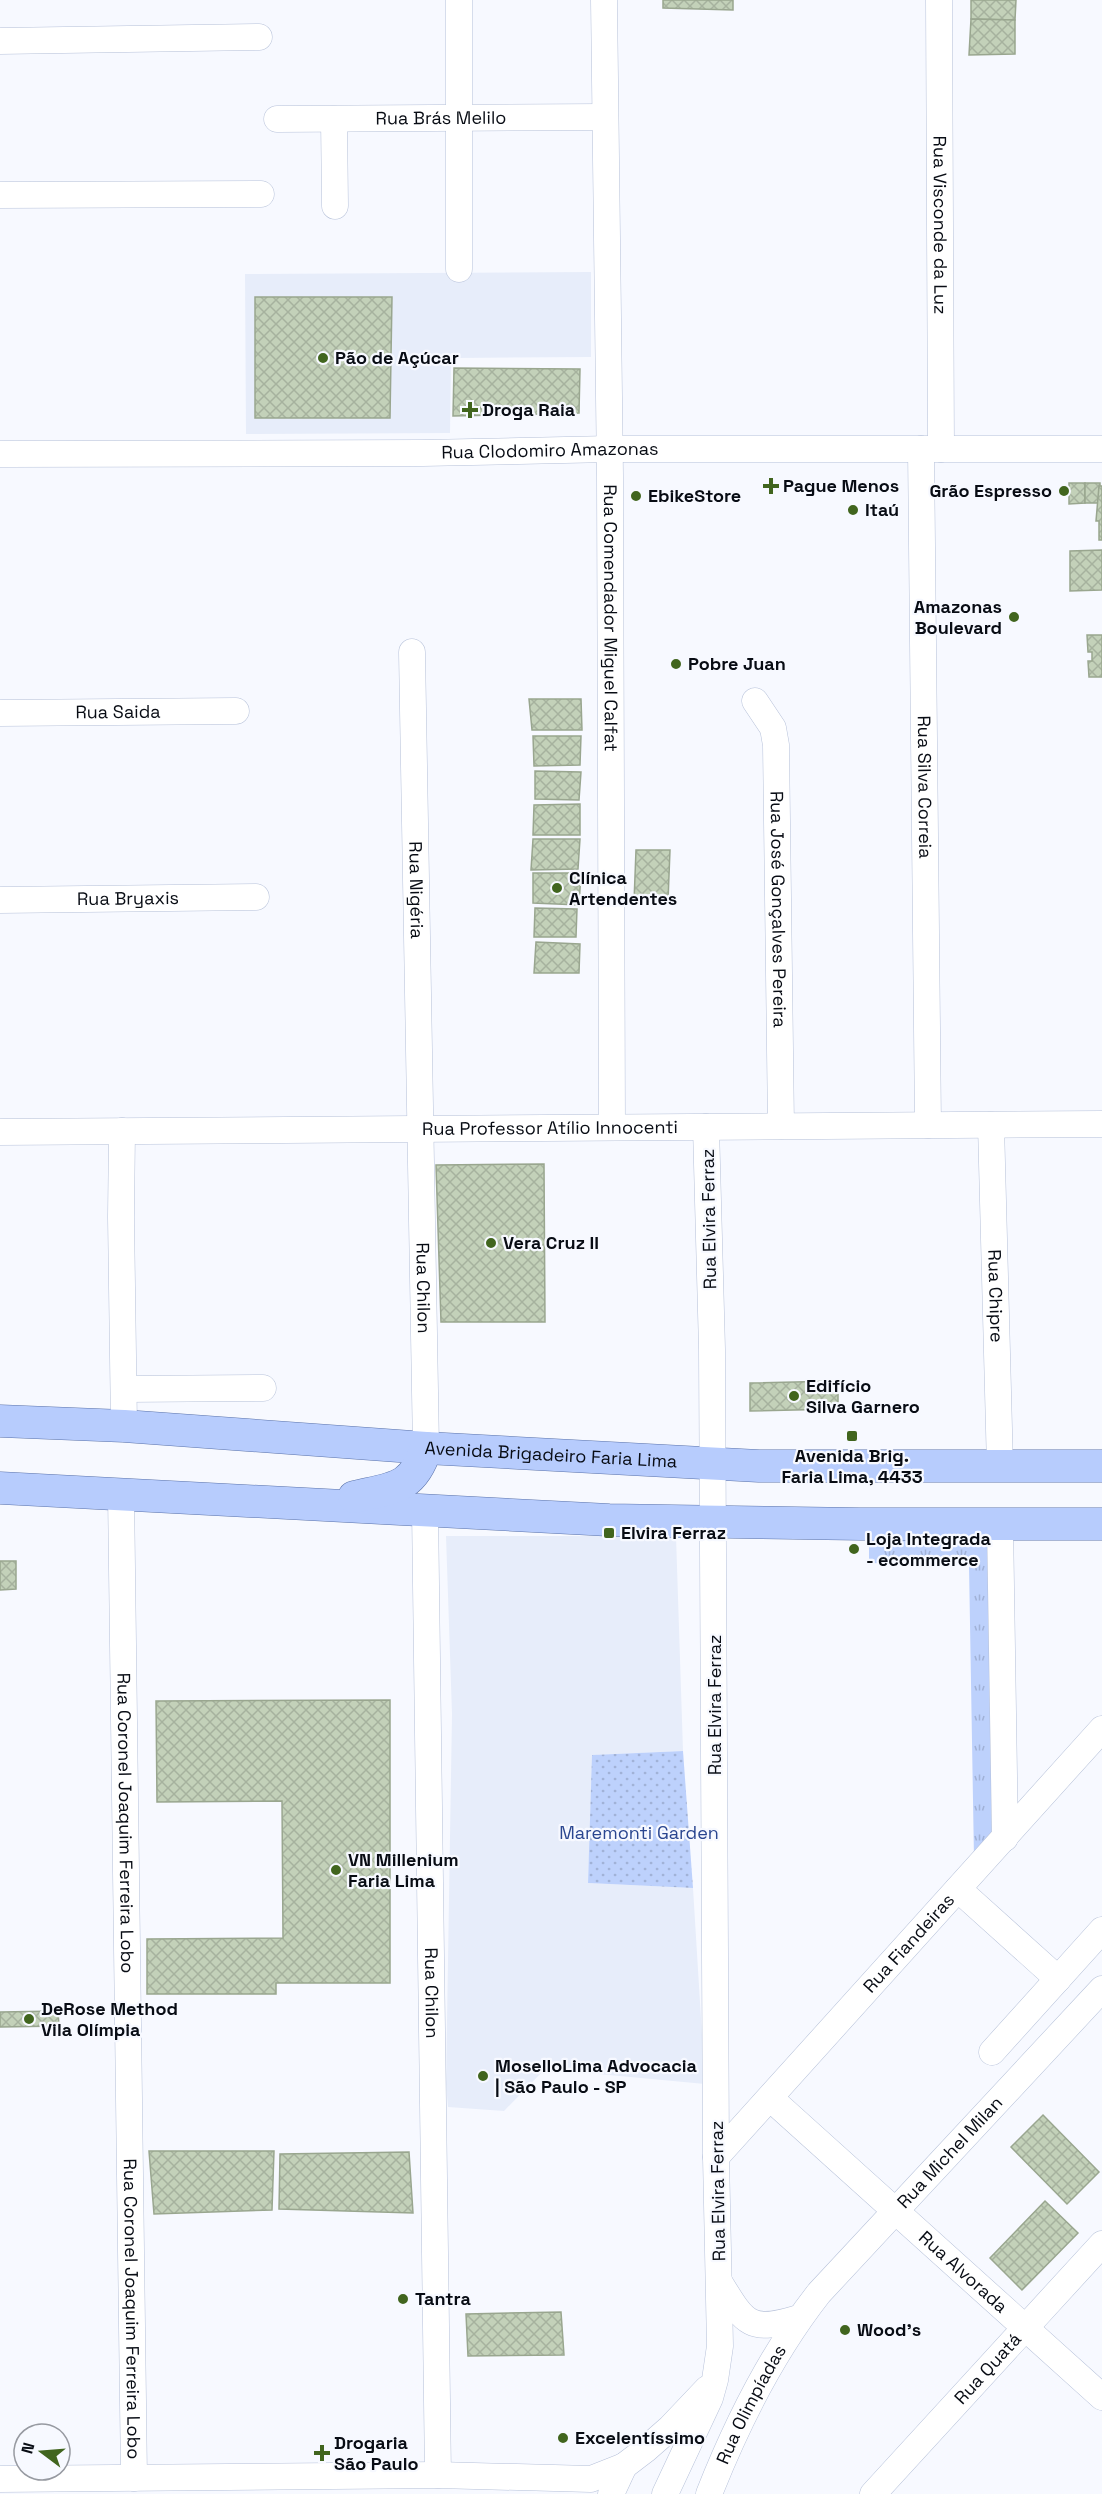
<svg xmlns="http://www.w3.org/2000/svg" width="1102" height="2494" font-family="'Space Grotesk',sans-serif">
  <defs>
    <pattern id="grass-tufts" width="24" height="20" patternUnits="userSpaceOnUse" patternTransform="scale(1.5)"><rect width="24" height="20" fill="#bdd1fc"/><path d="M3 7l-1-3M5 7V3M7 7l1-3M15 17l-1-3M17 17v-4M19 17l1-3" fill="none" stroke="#a1b2d7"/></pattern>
    <pattern id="park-dots" width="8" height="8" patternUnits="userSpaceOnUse" patternTransform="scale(1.5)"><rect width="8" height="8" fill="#bdd1fc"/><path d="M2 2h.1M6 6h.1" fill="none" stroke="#a1b2d7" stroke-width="1.8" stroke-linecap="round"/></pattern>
    <pattern id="building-cross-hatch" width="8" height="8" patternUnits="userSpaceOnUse" patternTransform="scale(1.5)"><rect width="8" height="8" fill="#c3d1b9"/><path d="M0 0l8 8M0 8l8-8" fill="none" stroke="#a6b29e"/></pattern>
  </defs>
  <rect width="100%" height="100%" fill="#f7f9ff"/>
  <g fill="#e7edfa">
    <path d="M 591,272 L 591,357 L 456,358 L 451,364 L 450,433 L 246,434 L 245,274 Z"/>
    <path d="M 446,1536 L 676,1536 L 683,1751 L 593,1755 L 588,1883 L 693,1888 L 705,2084 L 545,2069 L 504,2111 L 448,2107 L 446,2084 L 452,1714 Z"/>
  </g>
  <path fill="url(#grass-tufts)" d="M 992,1534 L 996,1832 L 974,1859 L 969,1565 L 869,1563 L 869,1535 Z"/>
  <path fill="url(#park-dots)" d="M 683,1751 L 693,1888 L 588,1883 L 592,1755 Z"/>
  <g fill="url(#building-cross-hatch)" stroke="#99a68f" stroke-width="1.5">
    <path d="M 663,0 L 733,0 L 733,10 L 663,8 Z"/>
    <path d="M 971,0 L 1016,0 L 1015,20 L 971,19 Z"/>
    <path d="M 971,19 L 1015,20 L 1015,54 L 969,55 Z"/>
    <path d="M 255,297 L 392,297 L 390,418 L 255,418 Z"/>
    <path d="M 454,368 L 580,369 L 579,413 L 453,416 Z"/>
    <path d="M 1069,483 L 1085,483 L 1085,503 L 1069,504 Z"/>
    <rect x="1085" y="483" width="15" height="20"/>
    <path d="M 1099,486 L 1102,486 L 1102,540 L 1099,540 L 1099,521 L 1096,521 Z"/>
    <path d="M 1102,550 L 1102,590 L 1070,591 L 1070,551 Z"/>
    <path d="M 1087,635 L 1102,635 L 1102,677 L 1089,677 L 1088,661 L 1092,661 L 1092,652 L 1088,652 Z"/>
    <path d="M 529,699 L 581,699 L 582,730 L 532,730 Z"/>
    <path d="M 533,736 L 581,736 L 580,765 L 534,766 Z"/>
    <path d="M 535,771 L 581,772 L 579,800 L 535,799 Z"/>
    <path d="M 580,804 L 580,835 L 533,835 L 534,805 Z"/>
    <path d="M 533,839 L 580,839 L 578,869 L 531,870 Z"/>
    <path d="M 636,850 L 670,850 L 668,901 L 634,902 Z"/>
    <path d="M 533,873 L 581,873 L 579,905 L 533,903 Z"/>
    <path d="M 535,908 L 577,909 L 576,937 L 534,937 Z"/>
    <path d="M 536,942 L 580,944 L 579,973 L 534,973 Z"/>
    <path d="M 544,1164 L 545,1322 L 441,1322 L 436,1165 Z"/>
    <path d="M 838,1381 L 838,1409 L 750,1411 L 750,1383 Z"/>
    <path d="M 0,1561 L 16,1561 L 16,1589 L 0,1590 Z"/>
    <path d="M 390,1700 L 390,1983 L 276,1983 L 276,1994 L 147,1994 L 147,1939 L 283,1938 L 282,1801 L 157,1802 L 156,1701 Z"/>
    <path d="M 58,2011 L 59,2026 L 0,2027 L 0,2012 Z"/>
    <path d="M 1043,2115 L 1099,2172 L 1067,2204 L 1011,2147 Z"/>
    <path d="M 149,2151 L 274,2151 L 272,2210 L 154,2214 Z"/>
    <path d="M 409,2152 L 413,2213 L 279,2209 L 280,2154 Z"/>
    <path d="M 1045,2201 L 1078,2233 L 1022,2290 L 990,2258 Z"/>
    <path d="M 561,2312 L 564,2355 L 468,2356 L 466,2314 Z"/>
  </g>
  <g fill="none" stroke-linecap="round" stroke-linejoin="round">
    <defs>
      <g id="minor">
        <path d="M 459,0 L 459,269"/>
        <path id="s1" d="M 604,0 L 610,476 L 612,1127"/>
        <path id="s2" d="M 939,0 L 941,449"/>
        <path d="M 0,41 L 259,37"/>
        <path id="s3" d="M 277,119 L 605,117"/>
        <path d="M 334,119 L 335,206"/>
        <path d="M 0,195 L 261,194"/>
        <path id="s4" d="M 921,449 L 928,1125"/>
        <path id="s5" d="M 0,454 L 423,453 L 610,449 L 1102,449"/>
        <path id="s6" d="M 412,652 L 426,1448"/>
        <path id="s7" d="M 755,701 L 773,728 L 776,745 L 781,1126"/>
        <path id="s8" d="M 0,713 L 236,711"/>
        <path id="s9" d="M 0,900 L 256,897"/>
        <path id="s10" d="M 991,1125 L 1000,1467"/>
        <path d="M 122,1131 L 121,1217 L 124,1426"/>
        <path id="s11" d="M 0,1132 L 1102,1124"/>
        <path d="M 124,1389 L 263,1388"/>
        <path id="s12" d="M 121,1493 L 134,2478"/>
        <path id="s13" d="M 425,1510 L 438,2475"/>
        <path d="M 1000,1524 L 1005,1838"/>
        <path d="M 958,1889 L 1058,1979"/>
        <path d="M 992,2052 L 1102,1930"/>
        <path id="s14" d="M 770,2098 L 1102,2397"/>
        <path id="s15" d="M 716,2157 L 1102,1729"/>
        <path d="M 720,2283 C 745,2324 750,2333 799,2318"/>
        <path d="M 0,2479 L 438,2475 L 591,2479 L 624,2466 L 645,2450 L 670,2428 L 707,2389"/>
        <path d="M 611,2494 L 624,2466"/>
        <path d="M 665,2494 L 710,2398 L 715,2380 L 720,2346 L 716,2157 L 712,1349 L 706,1127"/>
        <path id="s16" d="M 709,2494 C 737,2423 772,2353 819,2293 L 1102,1989"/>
        <path id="s17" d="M 873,2494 L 1102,2244"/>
      </g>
      <g id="major">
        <path id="s18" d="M 0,1421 L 124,1426 L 426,1448 L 759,1466 L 1102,1466"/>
        <path d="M 0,1488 L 609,1520 L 860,1524 L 1102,1524"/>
        <path d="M 354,1497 C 392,1488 413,1490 426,1448"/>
      </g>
    </defs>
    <use href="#minor" stroke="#b6c1d9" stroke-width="27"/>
    <use href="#major" stroke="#5b73aa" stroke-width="33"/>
    <use href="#minor" stroke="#fff" stroke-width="26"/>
    <use href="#major" stroke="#b7ccfd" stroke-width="32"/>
  </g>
  <g fill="#41651e" stroke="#f7f9ff" stroke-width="2">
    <circle cx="323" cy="358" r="6"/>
    <path d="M467 401h6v6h6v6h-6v6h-6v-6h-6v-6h6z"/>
    <path d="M768 477h6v6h6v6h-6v6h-6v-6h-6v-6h6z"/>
    <circle cx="1064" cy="491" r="6"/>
    <circle cx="636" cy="496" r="6"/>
    <circle cx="853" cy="510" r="6"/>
    <circle cx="1014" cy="617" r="6"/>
    <circle cx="676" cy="664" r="6"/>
    <circle cx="557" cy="888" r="6"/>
    <circle cx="491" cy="1243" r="6"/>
    <circle cx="794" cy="1396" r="6"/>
    <rect x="846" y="1430" width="12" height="12" rx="3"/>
    <rect x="603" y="1527" width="12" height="12" rx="3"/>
    <circle cx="854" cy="1549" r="6"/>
    <circle cx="336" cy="1870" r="6"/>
    <circle cx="29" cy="2019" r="6"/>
    <circle cx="483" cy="2076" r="6"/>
    <circle cx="403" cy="2299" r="6"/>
    <circle cx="845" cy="2330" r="6"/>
    <circle cx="563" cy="2438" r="6"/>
    <path d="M319 2444h6v6h6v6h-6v6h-6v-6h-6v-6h6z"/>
  </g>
  <g text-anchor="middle" stroke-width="4.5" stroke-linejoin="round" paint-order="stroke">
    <g font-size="18" fill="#080c14" stroke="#f7f9ff">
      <text dy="6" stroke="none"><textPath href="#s3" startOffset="164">Rua Brás Melilo</textPath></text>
      <text dy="6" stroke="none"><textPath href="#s2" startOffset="225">Rua Visconde da Luz</textPath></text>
      <text dy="6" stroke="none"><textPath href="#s5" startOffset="550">Rua Clodomiro Amazonas</textPath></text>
      <text dy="6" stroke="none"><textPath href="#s1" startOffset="618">Rua Comendador Miguel Calfat</textPath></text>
      <text dy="6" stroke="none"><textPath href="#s8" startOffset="118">Rua Saida</textPath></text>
      <text dy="6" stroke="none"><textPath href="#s4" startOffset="338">Rua Silva Correia</textPath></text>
      <text dy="6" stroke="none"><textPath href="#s6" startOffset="238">Rua Nigéria</textPath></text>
      <text dy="6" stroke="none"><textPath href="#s9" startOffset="128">Rua Bryaxis</textPath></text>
      <text dy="6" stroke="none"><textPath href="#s7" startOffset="214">Rua José Gonçalves Pereira</textPath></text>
      <text dy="6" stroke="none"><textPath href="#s11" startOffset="550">Rua Professor Atílio Innocenti</textPath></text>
      <text transform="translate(709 1219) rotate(-91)" y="6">Rua Elvira Ferraz</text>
      <text dy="6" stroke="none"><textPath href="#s6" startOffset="636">Rua Chilon</textPath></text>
      <text dy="6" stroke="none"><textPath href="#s10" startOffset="171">Rua Chipre</textPath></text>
      <text dy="6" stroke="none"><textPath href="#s18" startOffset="552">Avenida Brigadeiro Faria Lima</textPath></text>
      <text transform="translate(715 1705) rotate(-90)" y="6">Rua Elvira Ferraz</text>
      <text dy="6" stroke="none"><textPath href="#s12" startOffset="330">Rua Coronel Joaquim Ferreira Lobo</textPath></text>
      <text dy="6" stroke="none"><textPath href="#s15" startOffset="288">Rua Fiandeiras</textPath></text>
      <text dy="6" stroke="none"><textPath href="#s13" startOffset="483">Rua Chilon</textPath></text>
      <text dy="6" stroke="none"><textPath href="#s16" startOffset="422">Rua Michel Milan</textPath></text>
      <text transform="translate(718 2191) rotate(-91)" y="6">Rua Elvira Ferraz</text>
      <text dy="6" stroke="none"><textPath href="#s14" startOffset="260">Rua Alvorada</textPath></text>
      <text dy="6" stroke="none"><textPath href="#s12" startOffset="816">Rua Coronel Joaquim Ferreira Lobo</textPath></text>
      <text dy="6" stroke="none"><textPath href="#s17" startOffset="170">Rua Quatá</textPath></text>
      <text dy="6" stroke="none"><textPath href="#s16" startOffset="99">Rua Olimpíadas</textPath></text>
    </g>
    <g font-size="18" font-weight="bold" fill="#080c14" stroke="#f7f9ff" text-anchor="start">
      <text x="335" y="364">Pão de Açúcar</text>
      <text x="482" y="416">Droga Raia</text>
      <text x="783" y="492">Pague Menos</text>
      <text x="1052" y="497" text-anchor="end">Grão Espresso</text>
      <text x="648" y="502">EbikeStore</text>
      <text x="865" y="516">Itaú</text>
      <text x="1002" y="613" text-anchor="end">Amazonas<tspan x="1002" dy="21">Boulevard</tspan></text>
      <text x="688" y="670">Pobre Juan</text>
      <text x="569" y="884">Clínica<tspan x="569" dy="21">Artendentes</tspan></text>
      <text x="503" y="1249">Vera Cruz II</text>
      <text x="806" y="1392">Edifício<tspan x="806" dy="21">Silva Garnero</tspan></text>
      <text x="852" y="1462" text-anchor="middle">Avenida Brig.<tspan x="852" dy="21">Faria Lima, 4433</tspan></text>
      <text x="621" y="1539">Elvira Ferraz</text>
      <text x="866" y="1545">Loja Integrada<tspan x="866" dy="21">- ecommerce</tspan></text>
      <text x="348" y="1866">VN Millenium<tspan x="348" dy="21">Faria Lima</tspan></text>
      <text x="41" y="2015">DeRose Method<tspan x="41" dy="21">Vila Olímpia</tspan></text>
      <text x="495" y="2072">MoselloLima Advocacia<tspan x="495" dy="21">| São Paulo - SP</tspan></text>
      <text x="415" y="2305">Tantra</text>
      <text x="857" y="2336">Wood's</text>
      <text x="575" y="2444">Excelentíssimo</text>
      <text x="334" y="2449">Drogaria<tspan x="334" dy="21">São Paulo</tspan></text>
    </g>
    <g font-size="18" fill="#2a4690" stroke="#f7f9ff">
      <text x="639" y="1839">Maremonti Garden</text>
    </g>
  </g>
  <g transform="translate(42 2452) rotate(286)"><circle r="28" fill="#f7f9ff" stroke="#979aa1" stroke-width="1.5"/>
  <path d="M0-4.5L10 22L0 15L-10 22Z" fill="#41651e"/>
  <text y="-9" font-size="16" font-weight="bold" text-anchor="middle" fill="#080c14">N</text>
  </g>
</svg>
